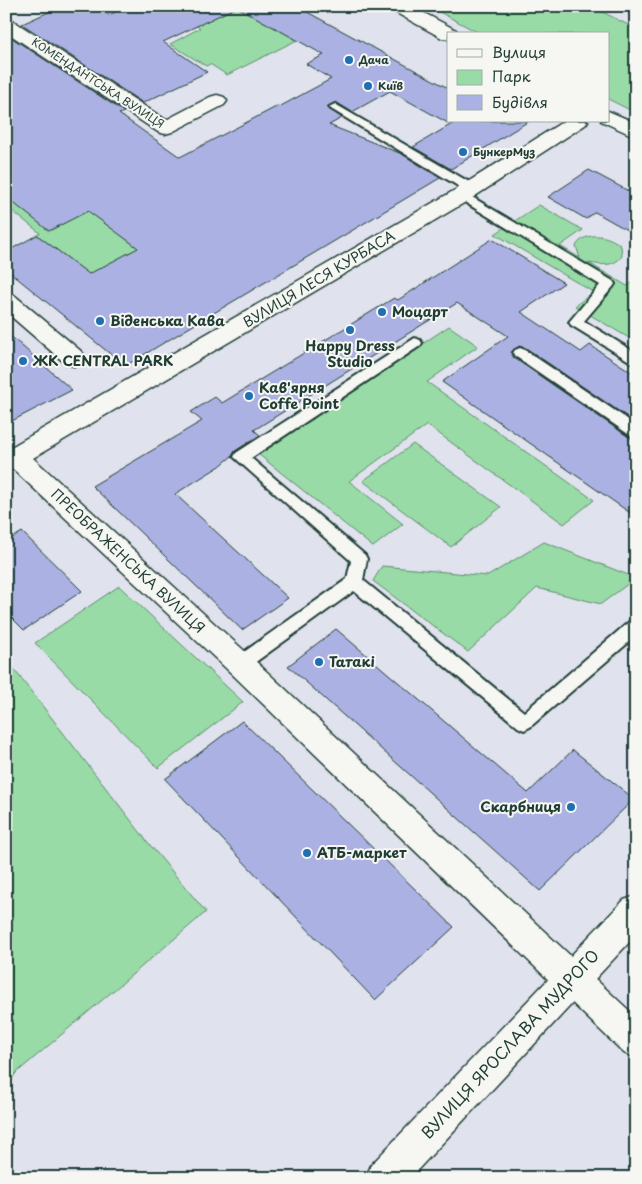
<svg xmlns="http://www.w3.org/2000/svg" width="642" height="1184" font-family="'Playpen Sans',sans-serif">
  <rect width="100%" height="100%" fill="#e0e2ee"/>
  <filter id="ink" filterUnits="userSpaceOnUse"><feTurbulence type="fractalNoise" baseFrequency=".02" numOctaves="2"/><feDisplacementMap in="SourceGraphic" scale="10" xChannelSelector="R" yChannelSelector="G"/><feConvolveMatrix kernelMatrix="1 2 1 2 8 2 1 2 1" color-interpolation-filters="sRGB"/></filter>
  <g filter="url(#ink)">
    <g fill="#98dba6" stroke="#5c8c6d">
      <path d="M 162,6 L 237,6 L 297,40 L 227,75 L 210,64 L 206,66 L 170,44 L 200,28 Z"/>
      <path d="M 428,6 L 591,6 L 636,29 L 636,113 L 608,99 L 608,34 L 481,34 Z"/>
      <path d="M 25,152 L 174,275 L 127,326 L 82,269 L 37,235 L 40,233 L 6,206 L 6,162 Z"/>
      <path d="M 539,205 L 583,230 L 560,246 L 580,258 L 576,246 C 585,230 610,235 621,246 L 622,256 C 614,267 601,265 589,263 L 627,286 L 636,280 L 636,340 L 634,341 L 575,306 L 593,292 L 495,234 Z"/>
      <path d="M 449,326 L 478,346 L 427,382 L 594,500 L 564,524 L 427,425 L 349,481 L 403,524 L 373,547 L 258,454 Z"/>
      <path d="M 413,444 L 501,507 L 451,547 L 363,481 Z"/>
      <path d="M 544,542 L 636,578 L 601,604 L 537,588 L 468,652 L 373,581 L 382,566 L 488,576 Z"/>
      <path d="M 119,586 L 243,702 L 158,768 L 35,643 Z"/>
      <path d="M 6,659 L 150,845 L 206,912 L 15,1074 L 6,1090 Z"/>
    </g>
    <g fill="#abb2e3" stroke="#1f3d34">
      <path d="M 62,6 L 95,6 L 109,15 L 127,6 L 296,6 L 448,88 L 448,123 L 390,91 L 352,112 L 336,102 L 327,107 L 342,118 L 329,125 L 402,154 L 440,178 L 125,366 L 6,269 L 6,252 L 37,235 L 89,274 L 138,248 L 88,211 L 49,231 L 6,197 L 6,34 L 124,112 L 119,114 L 180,157 L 278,106 L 279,107 L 331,79 L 306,64 L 324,55 L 237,7 L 163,42 L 207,72 L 143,103 L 22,24 Z"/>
      <path d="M 457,121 L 529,121 L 451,169 L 413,147 Z"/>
      <path d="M 589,170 L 636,195 L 636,235 L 595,212 L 586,219 L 548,197 Z"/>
      <path d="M 492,239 L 564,283 L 521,312 L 581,352 L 590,345 L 636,375 L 636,423 L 526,348 L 519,346 L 511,352 L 514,358 L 630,438 L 636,439 L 636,517 L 442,382 L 508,336 L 457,303 L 254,430 L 260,435 L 235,451 L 232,456 L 220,466 L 175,494 L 288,598 L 242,630 L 92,486 L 202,421 L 191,412 L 215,397 L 222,403 L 394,298 L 398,300 Z"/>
      <path d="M 6,332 L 72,390 L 6,424 Z"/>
      <path d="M 22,532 L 82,591 L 24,630 L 6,612 L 6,542 Z"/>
      <path d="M 336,629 L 528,793 L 573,750 L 634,799 L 540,891 L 288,666 Z"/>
      <path d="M 242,721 L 454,927 L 375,1000 L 165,779 Z"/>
    </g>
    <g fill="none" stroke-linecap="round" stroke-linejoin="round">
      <defs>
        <g id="lane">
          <path d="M 335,104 L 476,186 L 478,189 L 476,192 L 468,192 L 331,109 L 329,107 Z"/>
          <path d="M 462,191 L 613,281 L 615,284 L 613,287 L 584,321 L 636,353 L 636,365 L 571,325 L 569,322 L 600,285 L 458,198 L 456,195 L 458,192 Z"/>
          <path d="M 415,338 L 420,340 L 422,343 L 420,346 L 251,458 L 365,555 L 367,559 L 363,580 L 524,712 L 630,621 L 636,619 L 636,636 L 530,727 L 524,730 L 518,727 L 354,591 L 246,669 L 240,671 L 234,669 L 232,664 L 234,659 L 347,579 L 351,561 L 234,457 L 236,453 Z"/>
          <path d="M 520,348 L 525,350 L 636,425 L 636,437 L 631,436 L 515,356 L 513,353 L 515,350 Z"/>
        </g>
        <g id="street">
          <path d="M 388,6 L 411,6 L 456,30 L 458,34 L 448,34 L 448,39 L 442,38 L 391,10 Z"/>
          <path d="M 6,19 L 12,20 L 166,120 L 210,97 L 217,95 L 224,97 L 227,101 L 224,105 L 172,132 L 165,134 L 158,132 L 6,32 Z"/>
          <path d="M 608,111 L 636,123 L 636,137 L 601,121 L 608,121 Z"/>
          <path d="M 564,121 L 588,121 L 585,125 L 469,200 L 33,458 L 250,656 L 636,1017 L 636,1058 L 624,1053 L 230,672 L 13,469 L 6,471 L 6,450 L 455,190 Z"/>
          <path d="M 6,293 L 14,295 L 82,352 L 86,358 L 82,364 L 74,366 L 66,364 L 6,312 Z"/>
        </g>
        <path id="primary" d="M 636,896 L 636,935 L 410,1178 L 366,1178 L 371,1165 L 624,900 Z"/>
      </defs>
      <use href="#lane" stroke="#1f3d34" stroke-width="4"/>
      <use href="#street" stroke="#1f3d34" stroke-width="3"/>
      <use href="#primary" stroke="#1f3d34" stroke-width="3"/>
      <use href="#lane" fill="#f6f6f2" fill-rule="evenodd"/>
      <use href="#street" fill="#f6f6f2" fill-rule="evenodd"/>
      <use href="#primary" fill="#f6f6f2" fill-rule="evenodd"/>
    </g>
  </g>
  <g fill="#1f6fb2" stroke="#f6f6f2" stroke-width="2">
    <circle cx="349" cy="60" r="5"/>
    <circle cx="368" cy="86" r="5"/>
    <circle cx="463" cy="152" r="5"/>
    <circle cx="382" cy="312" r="5"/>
    <circle cx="100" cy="321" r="5"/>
    <circle cx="350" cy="330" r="5"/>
    <circle cx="23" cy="361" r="5"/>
    <circle cx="249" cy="396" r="5"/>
    <circle cx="319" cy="662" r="5"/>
    <circle cx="571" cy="807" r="5"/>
    <circle cx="307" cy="853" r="5"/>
  </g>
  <g text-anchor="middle" stroke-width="4" stroke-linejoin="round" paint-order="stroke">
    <g font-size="11" font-weight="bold" fill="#1f3d34" stroke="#f6f6f2" text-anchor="start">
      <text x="359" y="64">Дача</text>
      <text x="378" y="90">Київ</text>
      <text x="473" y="156">БункерМуз</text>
    </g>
    <g font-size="11" fill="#1f3d34" stroke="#f6f6f2">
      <text transform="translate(98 83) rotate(33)" y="4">КОМЕНДАНТСЬКА ВУЛИЦЯ</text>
    </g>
    <g font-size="14" fill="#1f3d34" stroke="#f6f6f2">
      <text transform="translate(319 279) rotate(-31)" y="5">ВУЛИЦЯ ЛЕСЯ КУРБАСА</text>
      <text transform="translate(128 561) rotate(43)" y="5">ПРЕОБРАЖЕНСЬКА ВУЛИЦЯ</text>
    </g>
    <g font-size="14" font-weight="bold" fill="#1f3d34" stroke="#f6f6f2" text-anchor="start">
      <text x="392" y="317">Моцарт</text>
      <text x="110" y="326">Віденська Кава</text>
      <text x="350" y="351" text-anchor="middle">Happy Dress<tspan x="350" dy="16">Studio</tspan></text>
      <text x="33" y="366">ЖК CENTRAL PARK</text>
      <text x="259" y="393">Кав'ярня<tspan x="259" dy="16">Coffe Point</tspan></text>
      <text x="329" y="667">Татакі</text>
      <text x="561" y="812" text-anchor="end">Скарбниця</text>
      <text x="317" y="858">АТБ-маркет</text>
    </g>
    <g font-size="16" fill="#1f3d34" stroke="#f6f6f2">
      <text transform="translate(510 1044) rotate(-47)" y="6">ВУЛИЦЯ ЯРОСЛАВА МУДРОГО</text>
    </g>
  </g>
  <rect width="642" height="1184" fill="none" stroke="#f6f6f2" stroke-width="25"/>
  <rect x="12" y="12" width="617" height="1159" fill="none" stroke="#1f3d34" stroke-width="2" filter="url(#ink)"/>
  <rect x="447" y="32" width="162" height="90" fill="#f6f6f2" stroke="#a0aca6"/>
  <rect x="457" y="49" width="25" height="8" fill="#f6f6f2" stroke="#a0aca6"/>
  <text x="492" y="58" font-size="15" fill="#1f3d34">Вулиця</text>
  <rect x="457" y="70" width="25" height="15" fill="#98dba6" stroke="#a0aca6"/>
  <text x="492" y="82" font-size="15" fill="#1f3d34">Парк</text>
  <rect x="457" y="95" width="25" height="15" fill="#abb2e3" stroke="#a0aca6"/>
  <text x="492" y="108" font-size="15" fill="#1f3d34">Будівля</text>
</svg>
